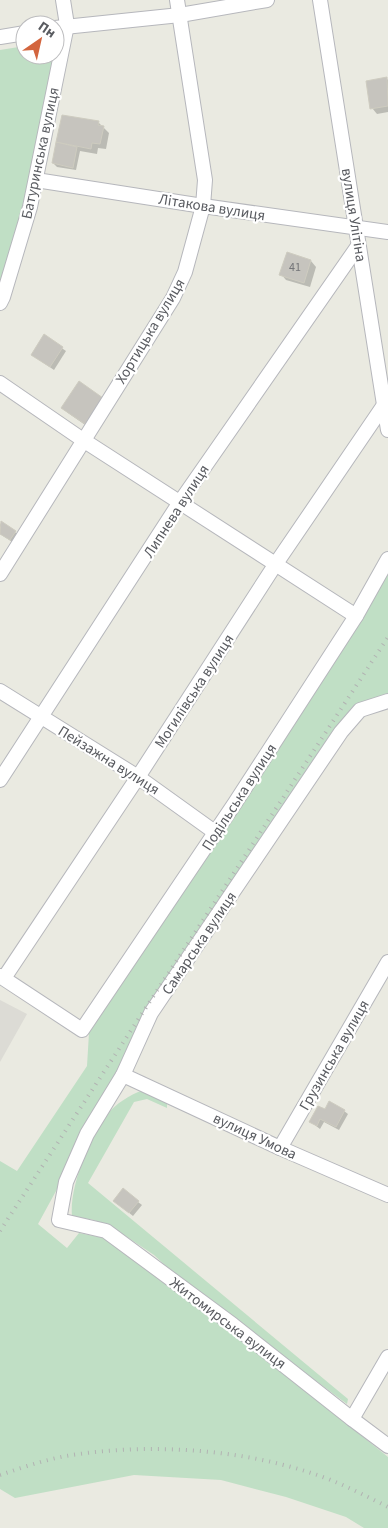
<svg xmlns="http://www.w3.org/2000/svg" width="388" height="1528" font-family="'Source Sans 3',sans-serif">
  <rect width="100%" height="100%" fill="#eaeae1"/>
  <path fill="#dcdbd5" d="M 0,1000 L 27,1014 L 0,1062 Z"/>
  <g fill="#c0dfc5">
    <path d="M 67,39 L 0,297 L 0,50 L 25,46 L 25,55 L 55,55 L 55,41 Z"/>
    <path d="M 388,573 L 388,695 L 370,700 L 125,1057 L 83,1130 L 56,1191 L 38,1224 L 67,1248 L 79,1233 L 109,1239 L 292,1380 L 388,1457 L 388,1528 L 364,1528 L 346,1517 L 286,1497 L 221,1480 L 134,1475 L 15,1498 L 0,1489 L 0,1161 L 17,1171 L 87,1066 L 89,1033 Z"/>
    <path d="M 147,1089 L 167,1101 L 167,1108 L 147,1099 L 134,1102 L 88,1183 L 348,1399 L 347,1404 L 182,1281 L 154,1255 L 115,1229 L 94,1220 L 72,1216 C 69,1187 91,1132 111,1110 C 120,1101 135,1092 147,1089 Z"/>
  </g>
  <g fill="#0003">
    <path d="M 387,79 L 388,80 L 388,112 L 377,114 L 372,108 Z"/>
    <path d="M 63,116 L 98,122 L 109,133 L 106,149 L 98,148 L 97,154 L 80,151 L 76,170 L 57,167 L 53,163 Z"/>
    <path d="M 287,253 L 311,261 L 316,267 L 310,287 L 286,280 L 281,274 Z"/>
    <path d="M 44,336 L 66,351 L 54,370 L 32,355 Z"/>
    <path d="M 102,399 L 91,429 L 68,413 L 62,408 Z"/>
    <path d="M 1,523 L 19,535 L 14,543 L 0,534 L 0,525 Z"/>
    <path d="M 344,1111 L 348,1114 L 339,1130 L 324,1122 L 320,1129 L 311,1122 Z"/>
    <path d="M 138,1202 L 142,1205 L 133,1216 L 118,1204 Z"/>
  </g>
  <g fill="#c6c4be" stroke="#ceccc0">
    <path d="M 387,77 L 388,106 L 370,109 L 366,81 Z"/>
    <path d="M 62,115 L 99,121 L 98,125 L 104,126 L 100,144 L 92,143 L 91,149 L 56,142 Z"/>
    <path d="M 56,142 L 77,147 L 73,168 L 52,163 Z"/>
    <path d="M 287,252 L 311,260 L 304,283 L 279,275 Z"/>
    <path d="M 44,334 L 63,347 L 50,367 L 31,355 Z"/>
    <path d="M 79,381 L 103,398 L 85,424 L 61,408 Z"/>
    <path d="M 1,521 L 16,531 L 10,540 L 0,534 Z"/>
    <path d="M 329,1101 L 345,1110 L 336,1127 L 320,1119 L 317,1126 L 309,1122 L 318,1106 L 325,1109 Z"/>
    <path d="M 123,1188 L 139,1201 L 129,1213 L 113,1201 Z"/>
  </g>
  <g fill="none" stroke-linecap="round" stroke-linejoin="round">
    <defs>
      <g id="street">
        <path d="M 320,0 L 388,430"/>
        <path d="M 55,28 L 180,15 L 267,0"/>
        <path d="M 0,37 L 25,33"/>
        <path d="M 36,180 L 203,206 L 388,232"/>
        <path d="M 0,303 L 3,297 L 30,207 L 67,25 L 63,0"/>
        <path d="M 0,383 L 83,440 L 356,616"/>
        <path d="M 0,574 L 173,298 L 185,272 L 203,206 L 205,180 L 177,0"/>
        <path d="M 0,691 L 138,777 L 216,833"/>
        <path d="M 388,701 L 360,710 L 341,732 L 151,1013 L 123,1075 L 87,1134 L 66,1182 L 59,1220 L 106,1231 L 233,1325 L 352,1419 L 388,1446"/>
        <path d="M 0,780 L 180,502 L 358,246"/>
        <path d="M 0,976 L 82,1030 L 235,803 L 356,616 L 388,559"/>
        <path d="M 4,978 L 138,777 L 275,565 L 384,405"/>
        <path d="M 123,1075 L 280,1148 L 388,1195"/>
        <path d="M 280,1148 L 388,962"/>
        <path d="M 352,1419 L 388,1357"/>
      </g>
    </defs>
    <use href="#street" stroke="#b6b7bc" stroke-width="16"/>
    <use href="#street" stroke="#fff" stroke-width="14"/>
    <g stroke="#b1b2b2" stroke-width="4" stroke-dasharray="1 6" stroke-linecap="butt">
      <path d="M 0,1231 L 388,637"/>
      <path d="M 0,1475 C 21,1468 44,1460 66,1456 C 144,1443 236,1448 311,1473 C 337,1481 364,1495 388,1507"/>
    </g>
  </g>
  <g text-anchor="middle" stroke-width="4.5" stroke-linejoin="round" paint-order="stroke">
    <g font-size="12" fill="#747578">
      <text x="295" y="271">41</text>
    </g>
    <g font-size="15" fill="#595b60" stroke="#fff">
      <text transform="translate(40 153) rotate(-78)" y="5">Батуринська вулиця</text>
      <text transform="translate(212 207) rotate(9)" y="5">Літакова вулиця</text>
      <text transform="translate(354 215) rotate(81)" y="5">вулиця Улітіна</text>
      <text transform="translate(150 331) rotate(-59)" y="5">Хортицька вулиця</text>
      <text transform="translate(176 511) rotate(-57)" y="5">Липнева вулиця</text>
      <text transform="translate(194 691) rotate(-57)" y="5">Могилівська вулиця</text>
      <text transform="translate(109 760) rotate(32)" y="5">Пейзажна вулиця</text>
      <text transform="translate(239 797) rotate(-57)" y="5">Подільська вулиця</text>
      <text transform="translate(199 943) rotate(-56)" y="5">Самарська вулиця</text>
      <text transform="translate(334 1055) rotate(-60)" y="5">Грузинська вулиця</text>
      <text transform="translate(255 1136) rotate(25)" y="5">вулиця Умова</text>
      <text transform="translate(228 1323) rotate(37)" y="5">Житомирська вулиця</text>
    </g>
  </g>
  <g transform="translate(40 40) rotate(34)"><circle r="24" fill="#ffffff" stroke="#bdbdbf"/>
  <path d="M0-4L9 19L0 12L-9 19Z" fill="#d3653e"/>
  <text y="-8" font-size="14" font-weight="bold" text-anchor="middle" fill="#595b60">Пн</text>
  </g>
</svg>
